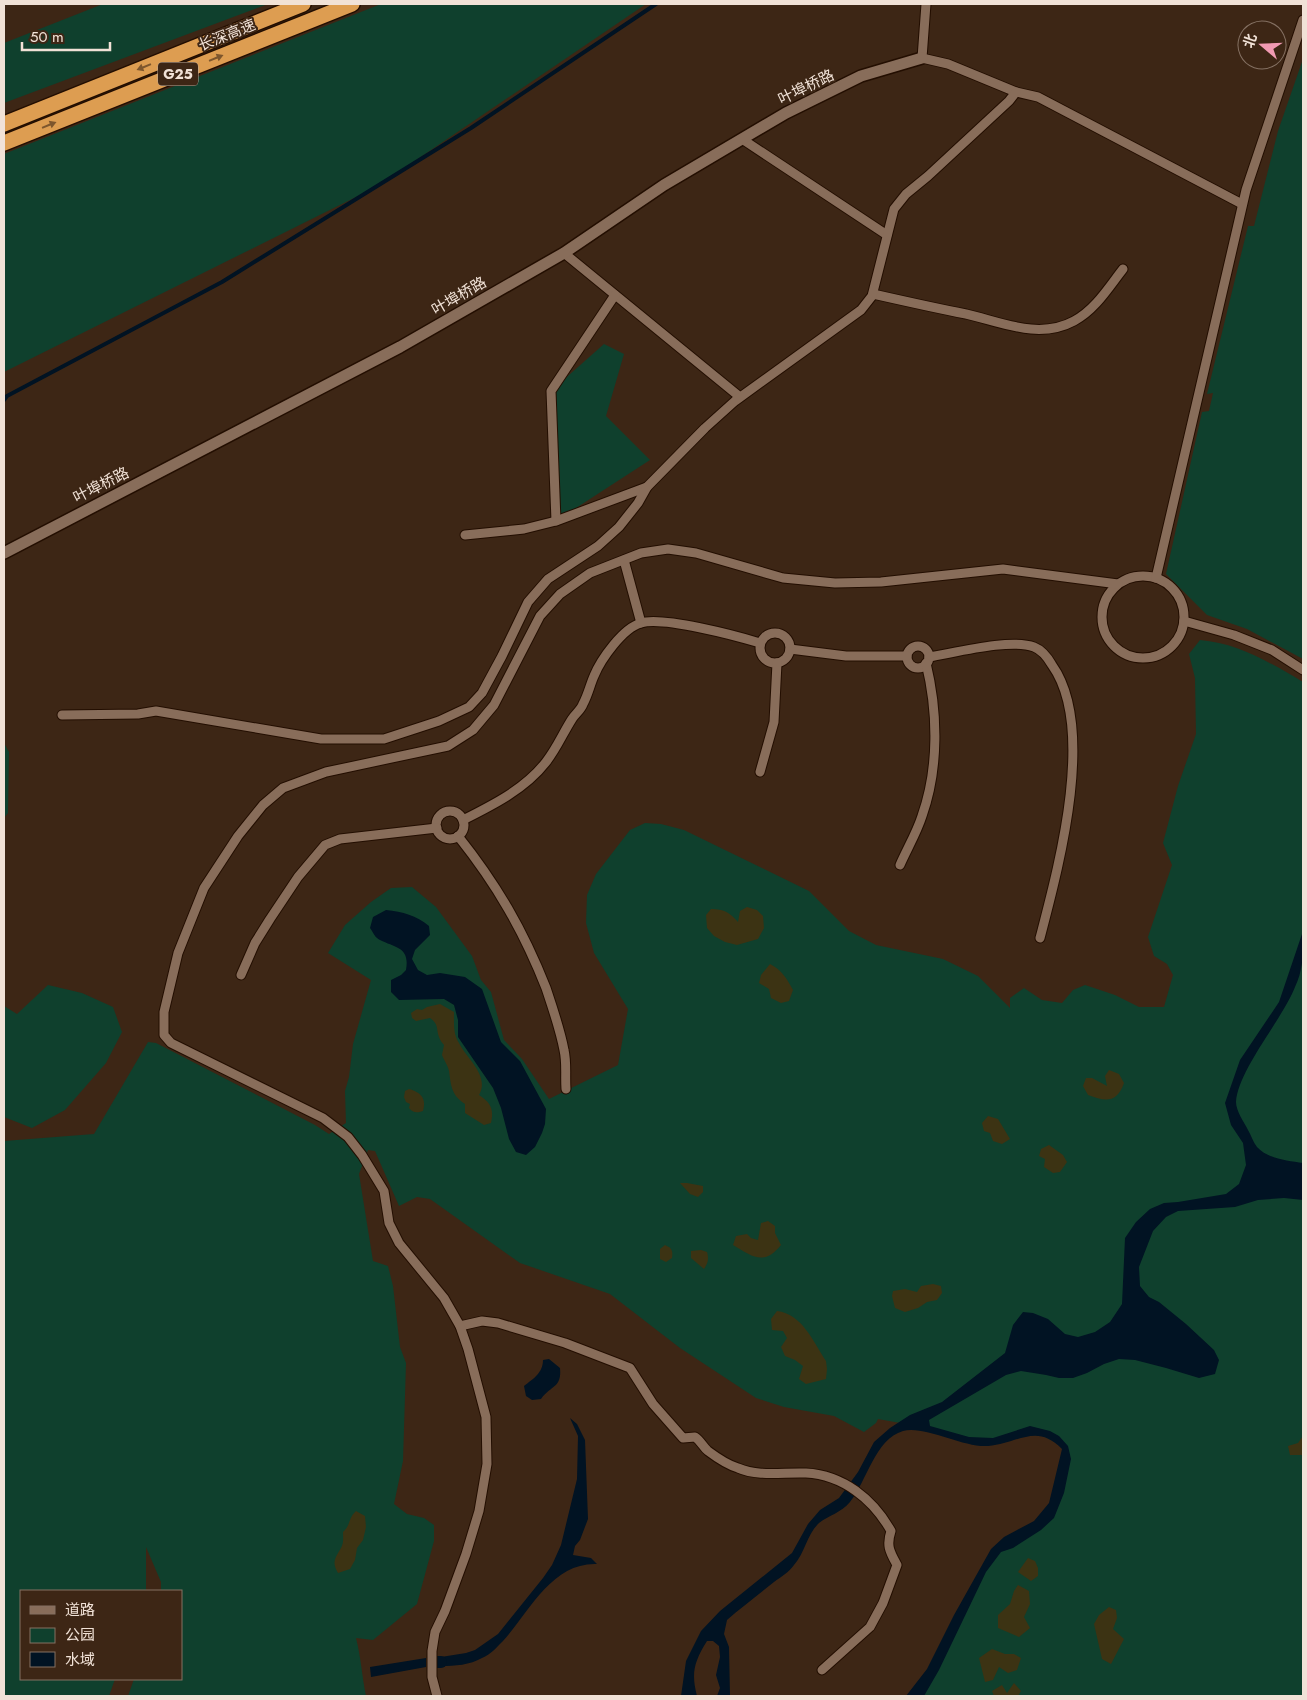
<svg xmlns="http://www.w3.org/2000/svg" width="1307" height="1700" font-family="Jost,'Noto Sans SC',sans-serif">
  <rect width="100%" height="100%" fill="#3d2615"/>
  <g fill="#0f402d">
    <path d="M 103,4 L 268,4 L 4,103 L 4,43 Z"/>
    <path d="M 381,4 L 646,4 L 378,186 L 4,372 L 4,154 Z"/>
    <path d="M 1303,59 L 1303,659 L 1247,629 L 1207,615 L 1166,574 L 1202,412 L 1209,411 L 1213,393 L 1207,394 L 1248,226 L 1254,226 L 1278,131 Z"/>
    <path d="M 604,344 L 624,354 L 606,416 L 650,460 L 556,521 L 551,391 Z"/>
    <path d="M 1200,640 C 1238,643 1271,663 1303,682 L 1303,1696 L 914,1696 L 991,1558 L 1046,1518 L 1065,1447 L 1033,1431 L 983,1443 L 917,1426 L 878,1419 L 876,1423 L 864,1432 L 834,1416 L 784,1407 L 756,1398 L 680,1348 L 610,1294 L 520,1263 L 430,1199 L 417,1197 L 399,1206 L 375,1151 L 368,1150 L 359,1174 L 373,1261 L 388,1266 L 393,1286 L 400,1347 L 406,1363 L 403,1461 L 394,1504 L 407,1514 L 424,1518 L 434,1525 L 434,1541 L 417,1604 L 373,1640 L 356,1638 C 361,1657 362,1677 366,1696 L 128,1696 L 134,1679 L 181,1679 L 181,1591 L 161,1591 L 161,1582 L 146,1547 L 146,1591 L 21,1591 L 21,1679 L 115,1679 L 109,1696 L 4,1696 L 4,1141 L 94,1134 L 148,1042 L 156,1043 L 315,1125 L 329,1134 L 346,1123 L 345,1091 L 349,1077 L 353,1044 L 371,980 L 328,953 L 345,925 L 371,902 L 391,888 L 412,887 L 436,907 L 472,956 L 481,980 L 491,992 L 504,1040 L 522,1059 L 549,1099 L 618,1065 L 628,1009 L 594,953 L 586,923 L 587,895 L 596,874 L 630,830 L 645,823 L 661,824 L 684,830 L 809,891 L 849,931 L 876,945 L 943,959 L 978,976 L 1010,1008 L 1010,998 L 1024,988 L 1042,1000 L 1062,1003 L 1073,990 L 1085,985 L 1115,995 L 1139,1007 L 1164,1007 L 1173,975 L 1167,964 L 1154,956 L 1148,937 L 1172,865 L 1163,843 L 1178,786 L 1196,734 L 1195,678 L 1189,654 Z"/>
    <path d="M 4,743 L 9,752 L 8,813 L 4,818 Z"/>
    <path d="M 48,985 L 82,993 L 113,1007 L 122,1032 L 106,1063 L 65,1110 L 32,1128 L 4,1117 L 4,1006 L 17,1014 Z"/>
  </g>
  <g fill="#3c3313">
    <path d="M 747,907 L 757,910 L 763,916 L 764,928 L 758,939 L 737,945 L 725,942 L 714,936 L 707,928 L 706,915 L 711,909 C 724,909 729,912 738,922 L 740,911 Z"/>
    <path d="M 770,964 C 782,970 787,979 793,990 L 789,1001 L 781,1003 L 771,998 L 769,989 L 759,983 L 761,975 Z"/>
    <path d="M 440,1004 L 454,1012 C 454,1023 453,1034 459,1043 C 467,1059 490,1076 479,1095 C 491,1103 494,1109 491,1123 L 484,1125 L 465,1113 L 465,1104 C 451,1095 451,1085 449,1071 C 448,1066 444,1060 442,1055 L 444,1045 C 442,1043 440,1040 439,1037 C 436,1029 439,1024 430,1018 L 416,1021 L 412,1018 L 411,1013 L 417,1009 L 422,1010 L 427,1007 Z"/>
    <path d="M 1109,1070 L 1119,1074 L 1124,1083 C 1117,1103 1106,1102 1088,1095 L 1083,1086 L 1086,1078 L 1092,1078 L 1107,1086 L 1105,1076 Z"/>
    <path d="M 409,1089 C 420,1092 427,1098 423,1111 C 417,1113 413,1113 409,1108 L 410,1104 L 406,1102 L 404,1097 L 405,1091 Z"/>
    <path d="M 988,1116 L 998,1119 L 1010,1139 L 1002,1144 L 993,1141 L 990,1133 L 984,1131 L 982,1123 Z"/>
    <path d="M 1049,1145 L 1063,1155 L 1067,1162 L 1060,1172 L 1053,1173 L 1044,1167 L 1045,1159 L 1039,1156 L 1041,1149 Z"/>
    <path d="M 680,1183 L 687,1183 L 703,1186 L 703,1192 L 698,1197 L 690,1194 Z"/>
    <path d="M 768,1221 L 775,1226 L 775,1233 L 781,1245 C 764,1266 753,1257 733,1245 L 736,1236 L 747,1234 L 751,1238 L 758,1240 L 761,1223 Z"/>
    <path d="M 665,1245 C 672,1248 673,1251 672,1258 L 666,1262 L 660,1259 L 660,1249 Z"/>
    <path d="M 701,1250 L 707,1252 C 709,1259 708,1263 704,1269 L 691,1258 L 691,1251 Z"/>
    <path d="M 933,1284 L 941,1286 L 942,1293 L 937,1300 L 927,1302 L 918,1308 L 905,1312 L 895,1308 L 892,1296 L 893,1291 L 905,1289 L 917,1292 L 921,1286 Z"/>
    <path d="M 777,1311 C 802,1314 813,1341 826,1361 L 827,1369 L 826,1379 L 806,1384 L 799,1379 L 803,1366 L 795,1360 L 785,1356 L 781,1347 L 787,1338 L 783,1331 L 772,1330 L 771,1319 Z"/>
    <path d="M 1303,1436 L 1303,1455 L 1290,1455 L 1288,1446 L 1298,1443 Z"/>
    <path d="M 356,1511 L 365,1516 L 366,1527 L 363,1540 L 357,1548 L 355,1560 L 350,1569 L 338,1573 C 331,1562 336,1557 341,1548 C 344,1543 343,1537 343,1532 C 351,1525 348,1518 356,1511 Z"/>
    <path d="M 1028,1558 L 1035,1561 L 1038,1568 L 1038,1576 L 1031,1581 L 1018,1572 Z"/>
    <path d="M 1018,1585 L 1029,1591 L 1030,1604 L 1024,1617 L 1030,1628 L 1019,1637 L 998,1628 L 998,1615 L 1010,1604 L 1014,1591 Z"/>
    <path d="M 1109,1607 L 1116,1610 L 1117,1618 L 1113,1629 L 1124,1639 L 1111,1664 L 1102,1659 L 1094,1624 L 1099,1615 Z"/>
    <path d="M 992,1649 L 1005,1654 L 1014,1654 L 1021,1658 L 1017,1670 L 1008,1673 L 999,1667 L 993,1680 L 985,1682 L 979,1658 Z"/>
    <path d="M 1014,1683 L 1021,1691 L 1018,1696 L 994,1696 L 992,1691 L 1002,1685 L 1007,1693 Z"/>
  </g>
  <g fill="#011323">
    <path d="M 386,910 C 403,912 416,915 429,926 L 430,935 L 415,950 L 412,959 L 418,970 L 427,975 L 440,973 L 465,977 L 482,989 L 501,1042 L 520,1061 L 546,1109 L 545,1124 L 542,1133 L 535,1147 L 526,1155 L 516,1152 L 509,1139 L 501,1108 L 493,1088 L 458,1037 L 458,1020 L 454,1005 L 444,999 L 399,1000 L 391,992 L 391,980 L 401,975 L 406,970 C 410,947 396,948 380,940 C 375,938 373,932 370,928 L 373,917 Z"/>
    <path d="M 1303,931 C 1303,952 1304,968 1295,987 C 1282,1020 1238,1070 1236,1102 C 1236,1111 1244,1122 1248,1130 C 1251,1135 1253,1142 1257,1147 C 1268,1159 1288,1161 1303,1163 L 1303,1200 L 1284,1198 L 1258,1200 L 1235,1207 L 1178,1211 L 1166,1217 L 1153,1231 L 1139,1267 L 1140,1286 L 1149,1297 L 1159,1302 L 1186,1324 L 1214,1350 L 1219,1360 L 1215,1374 L 1199,1378 L 1166,1368 L 1135,1360 L 1119,1359 L 1104,1364 L 1087,1373 L 1073,1378 L 1059,1378 L 1046,1375 L 1021,1371 L 1006,1375 L 929,1420 L 930,1426 L 969,1437 L 993,1438 L 1030,1426 L 1050,1431 L 1059,1436 L 1068,1446 L 1071,1459 L 1064,1493 L 1054,1518 L 1041,1530 L 1013,1548 L 1001,1552 L 986,1572 L 939,1670 L 924,1696 L 906,1696 L 927,1669 L 954,1615 L 991,1549 L 1004,1537 L 1034,1521 L 1049,1503 L 1062,1449 C 1036,1422 1018,1444 988,1446 C 964,1448 924,1425 903,1431 C 875,1439 867,1481 850,1502 C 841,1513 829,1515 819,1523 C 807,1534 805,1553 794,1565 C 789,1572 781,1577 774,1582 C 758,1595 742,1607 727,1620 L 724,1634 L 729,1647 L 730,1696 L 717,1696 L 720,1688 L 716,1675 L 720,1657 L 719,1646 L 713,1641 L 707,1641 C 694,1662 691,1673 697,1696 L 681,1696 L 686,1661 L 701,1631 L 720,1611 L 792,1553 L 808,1524 L 820,1510 L 839,1498 L 858,1472 L 874,1442 L 890,1428 L 910,1415 L 942,1402 L 1005,1353 L 1013,1325 L 1023,1312 L 1033,1313 L 1048,1319 L 1065,1334 L 1078,1337 L 1095,1332 L 1110,1322 L 1122,1304 L 1125,1238 L 1136,1222 L 1150,1209 L 1164,1203 L 1178,1202 L 1226,1194 L 1239,1184 L 1246,1165 L 1243,1143 L 1231,1125 L 1225,1103 L 1240,1060 L 1279,1002 Z"/>
    <path d="M 549,1359 L 560,1368 C 562,1388 551,1385 541,1399 L 532,1400 L 526,1396 L 524,1386 C 533,1379 543,1373 543,1360 Z"/>
    <path d="M 570,1418 L 577,1424 L 585,1440 L 588,1519 L 580,1540 L 575,1546 L 573,1555 L 591,1558 L 597,1564 C 552,1562 529,1612 503,1641 C 496,1648 491,1654 482,1658 C 470,1665 455,1666 441,1666 L 441,1657 L 466,1653 L 475,1650 L 498,1634 L 543,1578 L 552,1565 L 561,1545 L 577,1479 L 578,1436 Z"/>
    <path d="M 426,1658 L 426,1667 L 371,1677 L 370,1667 Z"/>
  </g>
  <g fill="none" stroke-linecap="round" stroke-linejoin="round">
    <path stroke="#011323" stroke-width="4" d="M 4,400 L 7,396 L 222,282 L 471,128 L 656,4"/>
    <path stroke="#011323" stroke-width="12" d="M 437,1662 L 441,1662"/>
    <defs>
      <g id="minor">
        <path d="M 926,4 L 922,58 L 948,64 L 1016,92 L 1038,97 L 1242,204"/>
        <path d="M 742,139 L 887,235"/>
        <path d="M 564,253 L 740,397"/>
        <path d="M 873,294 C 904,301 935,308 966,314 C 1001,322 1039,340 1074,321 C 1095,310 1109,287 1123,269"/>
        <path d="M 556,521 L 551,391 L 615,295"/>
        <path d="M 465,535 L 524,529 L 556,521 L 647,487"/>
        <path d="M 624,560 L 641,623"/>
        <circle cx="1143" cy="617" r="41"/>
        <path d="M 1156,578 L 1246,190 L 1303,20"/>
        <path d="M 1184,621 L 1234,635 L 1272,650 L 1303,670"/>
        <circle cx="775" cy="648" r="15"/>
        <circle cx="918" cy="657" r="11"/>
        <path d="M 790,649 L 846,656 L 907,656"/>
        <path d="M 929,657 C 954,653 1011,638 1034,647 C 1042,650 1048,658 1052,665 C 1097,728 1058,869 1040,938"/>
        <path d="M 62,715 L 138,714 L 156,711 L 321,739 L 384,739 L 439,721 L 469,707 L 482,693 L 502,656 L 528,602 L 548,579 L 598,546 L 619,527 L 638,503 L 647,487 L 705,428 L 735,401 L 861,310 L 872,296 L 894,209 L 906,194 L 928,176 L 1009,101 L 1016,92"/>
        <path d="M 760,772 L 774,722 L 777,663"/>
        <circle cx="450" cy="825" r="14"/>
        <path d="M 463,820 C 493,805 525,789 546,762 C 557,748 563,733 572,719 C 575,714 581,710 583,704 C 588,695 590,685 594,676 C 601,659 623,628 641,623 C 662,616 737,636 760,643"/>
        <path d="M 458,836 C 497,885 523,930 546,988 C 553,1009 560,1029 564,1050 C 567,1063 565,1076 566,1089"/>
        <path d="M 900,865 C 907,849 917,832 922,816 C 939,768 938,712 926,663"/>
        <path d="M 241,975 L 255,943 L 270,919 L 298,877 L 325,845 L 340,839 L 437,828"/>
        <path d="M 460,1326 L 482,1321 L 498,1323 L 565,1343 L 630,1368 L 653,1404 L 683,1438 L 695,1437 C 701,1441 703,1447 708,1451 C 716,1457 728,1465 738,1468 C 759,1477 783,1472 806,1473 C 843,1475 873,1499 891,1531 C 886,1546 890,1552 897,1565 L 883,1603 L 870,1627 L 822,1670"/>
        <path d="M 437,1696 L 432,1677 L 432,1651 L 435,1632 L 445,1611 L 466,1554 L 479,1511 L 487,1464 L 486,1417 L 468,1349 L 460,1326 L 444,1298 L 399,1243 L 389,1223 L 384,1191 L 362,1155 L 348,1137 L 323,1118 L 171,1043 L 164,1035 L 164,1012 L 178,953 L 204,888 L 238,836 L 263,805 L 283,788 L 326,772 L 448,746 L 473,730 L 494,705 L 540,616 L 560,594 L 590,573 L 641,553 L 668,549 L 696,553 L 783,578 L 835,583 L 881,582 L 1003,569 L 1118,584"/>
      </g>
      <path id="tertiary" d="M 4,553 L 400,347 L 564,253 L 664,185 L 786,113 L 861,76 L 922,58"/>
      <g id="motorway">
        <path d="M 4,124 L 303,4"/>
        <path d="M 4,143 L 352,4"/>
      </g>
    </defs>
    <use href="#minor" stroke="#230e01" stroke-width="11"/>
    <use href="#tertiary" stroke="#230e01" stroke-width="14"/>
    <use href="#motorway" stroke="#230e01" stroke-width="18"/>
    <use href="#minor" stroke="#886d5a" stroke-width="9"/>
    <use href="#tertiary" stroke="#886d5a" stroke-width="11"/>
    <use href="#motorway" stroke="#dd9d51" stroke-width="15"/>
  </g>
  <defs><path id="oneway-solid" d="M-6-.8H1V-3.2L6.5 0L1 3.2V.8H-6Z" transform="scale(1.25)"/></defs>
  <g fill="#7d562d">
    <use href="#oneway-solid" transform="translate(216 58) rotate(-22)"/>
    <use href="#oneway-solid" transform="translate(144 67) rotate(158)"/>
    <use href="#oneway-solid" transform="translate(49 125) rotate(-22)"/>
  </g>
  <g text-anchor="middle" stroke-width="4" stroke-linejoin="round" paint-order="stroke">
    <rect fill="#3d2615" stroke="#bbaa9d" stroke-width="1" x="158" y="62.5" width="40" height="23" rx="4"/>
    <g font-size="14" font-weight="bold" fill="#f1e2d7">
      <text x="178" y="79">G25</text>
    </g>
    <g font-size="15" fill="#f1e2d7" stroke="#3d2615">
      <text transform="translate(227 35) rotate(-22)" y="5">长深高速</text>
      <text transform="translate(806 87) rotate(-26)" y="5">叶埠桥路</text>
      <text transform="translate(459 296) rotate(-30)" y="5">叶埠桥路</text>
      <text transform="translate(101 485) rotate(-27)" y="5">叶埠桥路</text>
    </g>
  </g>
  <rect width="1307" height="1700" fill="none" stroke="#f1e2d7" stroke-width="10"/>
  <rect x="20" y="1590" width="162" height="90" fill="#3d2615" stroke="#857163"/>
  <rect x="30" y="1606" width="25" height="8" fill="#886d5a" stroke="#857163"/>
  <text x="65" y="1615" font-size="15" fill="#f1e2d7">道路</text>
  <rect x="30" y="1628" width="25" height="15" fill="#0f402d" stroke="#857163"/>
  <text x="65" y="1640" font-size="15" fill="#f1e2d7">公园</text>
  <rect x="30" y="1652" width="25" height="15" fill="#011323" stroke="#857163"/>
  <text x="65" y="1665" font-size="15" fill="#f1e2d7">水域</text>
  <g transform="translate(1262 45) rotate(289)"><circle r="24" fill="#3d2615" stroke="#857163"/>
  <path d="M0-4L9 19L0 12L-9 19Z" fill="#f19ab2"/>
  <text y="-8" font-size="14" font-weight="bold" text-anchor="middle" fill="#f1e2d7">北</text>
  </g>
  <path d="M22 42v8h88v-8" fill="none" stroke="#f1e2d7" stroke-width="2.5"/>
  <text x="30" y="42" font-size="15" fill="#f1e2d7" stroke="#3d2615" stroke-width="4" paint-order="stroke">50 m</text>
</svg>
